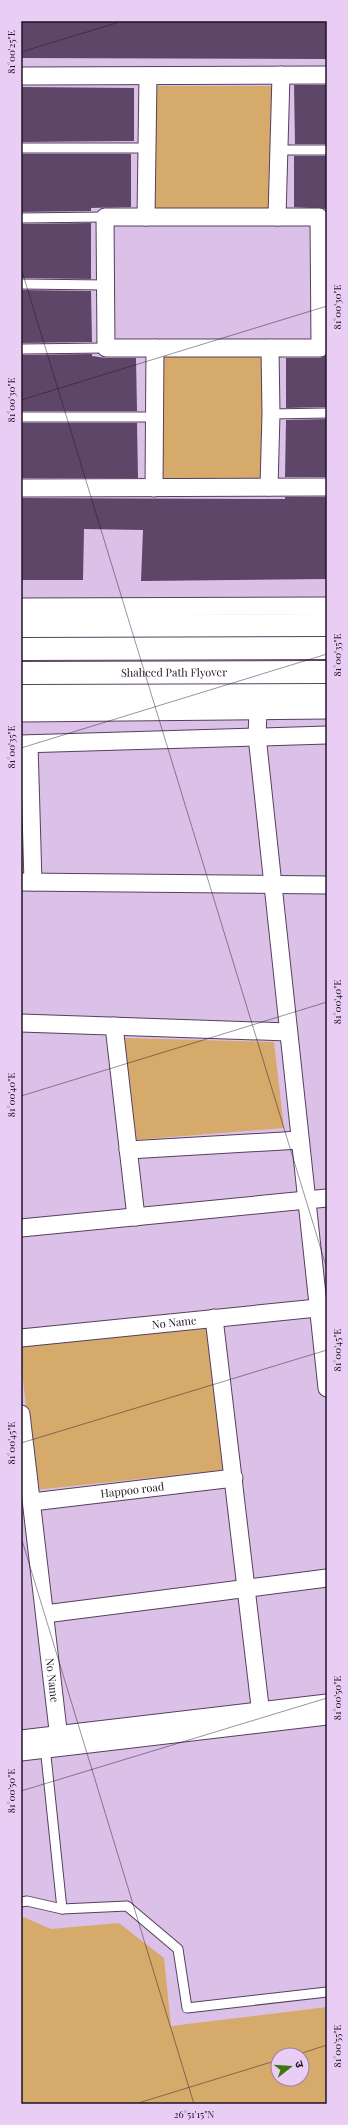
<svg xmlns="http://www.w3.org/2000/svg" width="348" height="2125" font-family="'Playfair Display','Noto Sans Devanagari',serif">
  <rect width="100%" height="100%" fill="#dbc0e7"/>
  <g fill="#d6aa6b" fill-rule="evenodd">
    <path d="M 155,86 L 271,86 L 272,209 L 155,209 Z"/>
    <path d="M 162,356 L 262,356 L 263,478 L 162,478 Z"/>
    <path d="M 124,1038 L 274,1042 L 284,1128 L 133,1140 Z"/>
    <path d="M 207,1325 L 223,1470 L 35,1490 L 21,1361 L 21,1345 Z"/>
    <path d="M 21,1916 L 51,1929 L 119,1923 L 164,1958 L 171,2026 L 327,2007 L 327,2104 L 21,2104 ZM 278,2055 L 302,2055 L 302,2079 L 278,2079 Z"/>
  </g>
  <g fill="#5e4668">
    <path d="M 21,21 L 327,21 L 327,59 L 21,58 Z"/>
    <path d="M 294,85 L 327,85 L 327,144 L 295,144 Z"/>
    <path d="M 21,87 L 134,88 L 134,141 L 21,142 Z"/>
    <path d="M 21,154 L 131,154 L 131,207 L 91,208 L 91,211 L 21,212 Z"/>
    <path d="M 294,156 L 327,156 L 327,209 L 294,207 Z"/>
    <path d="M 91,223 L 91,279 L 21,278 L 21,224 Z"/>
    <path d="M 21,290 L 91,291 L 92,342 L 21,343 Z"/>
    <path d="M 92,354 L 92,356 L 106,358 L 136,358 L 137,411 L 21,411 L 21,355 Z"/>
    <path d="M 327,355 L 327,407 L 286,408 L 286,358 L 320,358 Z"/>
    <path d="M 327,419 L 327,477 L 285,477 L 286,420 Z"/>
    <path d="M 21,423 L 137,423 L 138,478 L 21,478 Z"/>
    <path d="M 285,497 L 327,497 L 327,579 L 141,581 L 143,530 L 84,529 L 83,580 L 21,580 L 21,498 L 285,499 Z"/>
  </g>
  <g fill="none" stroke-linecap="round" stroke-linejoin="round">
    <defs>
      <g id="service">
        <path d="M 21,148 L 147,148"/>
        <path d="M 279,150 L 327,150"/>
        <path d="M 21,218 L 105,217"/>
        <path d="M 21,284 L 106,285"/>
        <path d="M 21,349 L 106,348"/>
        <path d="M 271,414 L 327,413"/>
        <path d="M 21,417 L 155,417"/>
        <path d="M 45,1746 L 62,1909"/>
        <path d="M 21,1902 L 27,1901 L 62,1909 L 127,1906 L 178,1949 L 187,2008 L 327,1992"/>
      </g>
      <g id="minor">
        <path d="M 21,76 L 327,75"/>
        <path d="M 105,217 L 319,217 L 320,348 L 106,348 Z"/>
        <path d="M 146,217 L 148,76"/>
        <path d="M 277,217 L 281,75"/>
        <path d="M 269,487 L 271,414 L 270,348"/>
        <path d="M 21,488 L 327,487"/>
        <path d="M 154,488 L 155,348"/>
        <path d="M 21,607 L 327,606"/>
        <path d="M 258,711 L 257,736 L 327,1388"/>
        <path d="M 21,713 L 327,710"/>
        <path d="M 21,744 L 327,735"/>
        <path d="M 29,744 L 33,882"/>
        <path d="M 21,882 L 327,885"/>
        <path d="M 21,1023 L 288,1032"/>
        <path d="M 114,1026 L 136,1217"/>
        <path d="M 128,1150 L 300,1140"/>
        <path d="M 21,1228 L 327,1198"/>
        <path d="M 214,1318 L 262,1723"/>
        <path id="s1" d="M 21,1338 L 327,1307"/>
        <path id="s2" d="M 21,1414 L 60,1747"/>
        <path id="s3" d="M 32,1502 L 234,1478"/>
        <path d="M 45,1614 L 327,1578"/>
        <path d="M 21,1739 L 327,1703"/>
        <path d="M 21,1752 L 327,1716"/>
      </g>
      <g id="tertiary">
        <path d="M 21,626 L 327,625"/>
        <path d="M 21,696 L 327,695"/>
      </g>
      <g id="trunk">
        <path d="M 21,649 L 327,648"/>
        <path id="s4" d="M 21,673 L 327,672"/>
      </g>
    </defs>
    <use href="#service" stroke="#573f60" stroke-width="11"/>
    <use href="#minor" stroke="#573f60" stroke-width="19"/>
    <use href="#tertiary" stroke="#573f60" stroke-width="24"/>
    <use href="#trunk" stroke="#573f60" stroke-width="24"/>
    <use href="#service" stroke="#fff" stroke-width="9"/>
    <use href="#minor" stroke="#fff" stroke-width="17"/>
    <use href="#tertiary" stroke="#fff" stroke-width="22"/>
    <use href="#trunk" stroke="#fff" stroke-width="22"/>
  </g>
  <path fill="none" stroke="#1f1523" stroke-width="1" stroke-opacity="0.45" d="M 21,52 L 123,21M 21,268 L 327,1269M 21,400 L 327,306M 21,748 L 327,654M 21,1096 L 327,1002M 21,1443 L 327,1350M 21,1537 L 194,2104M 21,1791 L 327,1698M 296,2055 L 327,2045M 135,2104 L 278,2060"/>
  <g text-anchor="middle" stroke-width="4" stroke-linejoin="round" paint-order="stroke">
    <g font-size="11" fill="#1f1523" stroke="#e9cdf5">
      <text dy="4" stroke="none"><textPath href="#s4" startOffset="153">Shaheed Path Flyover</textPath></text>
      <text dy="4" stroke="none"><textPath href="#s1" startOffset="154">No Name</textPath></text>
      <text dy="4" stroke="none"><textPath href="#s3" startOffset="101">Happoo road</textPath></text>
      <text dy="4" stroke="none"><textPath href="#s2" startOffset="268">No Name</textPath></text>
    </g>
  </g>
  <rect width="348" height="2125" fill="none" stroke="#e9cdf5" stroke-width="44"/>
  <g transform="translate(290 2067) rotate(73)"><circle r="19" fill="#e9cdf5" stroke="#9883a1"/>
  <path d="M0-3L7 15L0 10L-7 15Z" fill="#3c770e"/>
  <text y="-6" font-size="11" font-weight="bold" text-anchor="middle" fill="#1f1523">उ</text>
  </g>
  <rect x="22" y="22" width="304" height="2081" fill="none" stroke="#1f1523" stroke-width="1.5"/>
  <g font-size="10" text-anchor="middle" fill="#1f1523">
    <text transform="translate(11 52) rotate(-90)" y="4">81°00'25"E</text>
    <text transform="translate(337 307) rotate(-90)" y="4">81°00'30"E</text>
    <text transform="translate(11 400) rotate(-90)" y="4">81°00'30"E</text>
    <text transform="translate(337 655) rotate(-90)" y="4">81°00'35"E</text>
    <text transform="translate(11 747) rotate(-90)" y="4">81°00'35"E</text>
    <text transform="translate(337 1002) rotate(-90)" y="4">81°00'40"E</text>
    <text transform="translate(11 1095) rotate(-90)" y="4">81°00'40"E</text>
    <text transform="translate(337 1350) rotate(-90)" y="4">81°00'45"E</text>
    <text transform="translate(11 1443) rotate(-90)" y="4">81°00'45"E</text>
    <text transform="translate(337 1698) rotate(-90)" y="4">81°00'50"E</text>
    <text transform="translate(11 1791) rotate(-90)" y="4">81°00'50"E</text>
    <text transform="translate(337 2046) rotate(-90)" y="4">81°00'55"E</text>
    <text x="194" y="2118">26°51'15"N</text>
  </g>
</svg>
